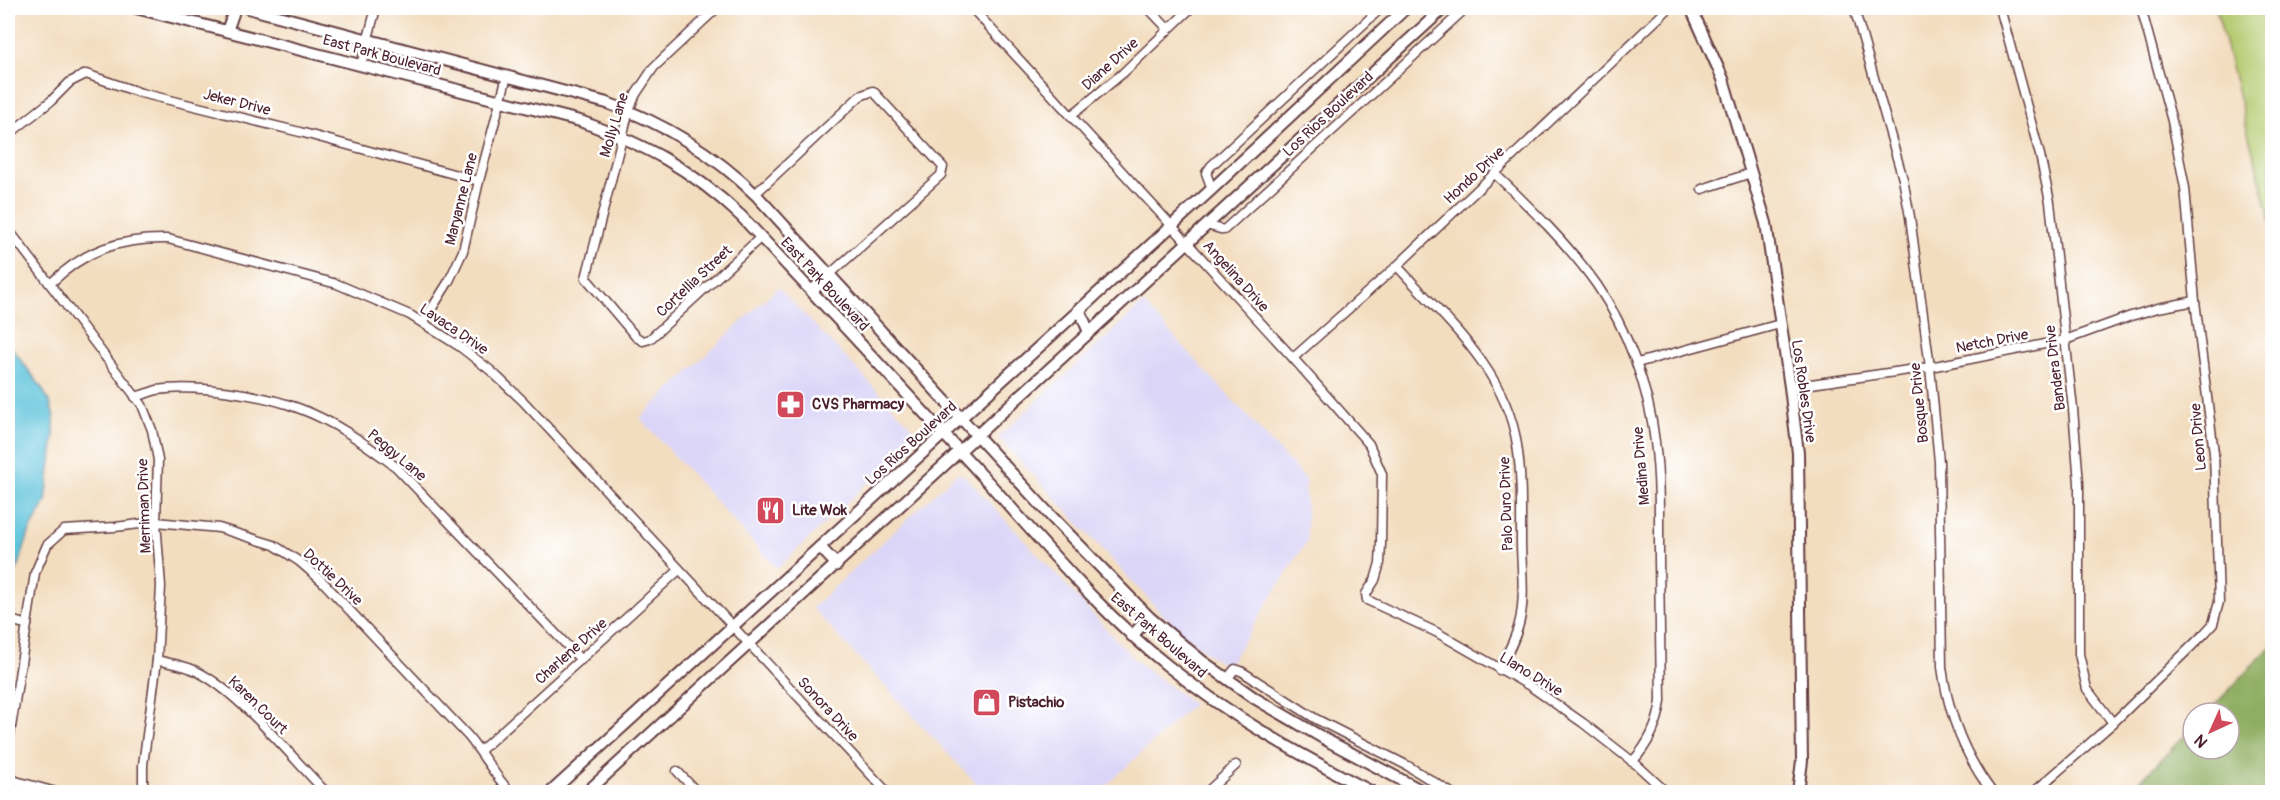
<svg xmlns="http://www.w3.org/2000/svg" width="2280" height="800" font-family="Pangolin,sans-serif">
  <rect width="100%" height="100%" fill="#fff"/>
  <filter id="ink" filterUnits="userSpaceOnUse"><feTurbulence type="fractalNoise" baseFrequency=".0167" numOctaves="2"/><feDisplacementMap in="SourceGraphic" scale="12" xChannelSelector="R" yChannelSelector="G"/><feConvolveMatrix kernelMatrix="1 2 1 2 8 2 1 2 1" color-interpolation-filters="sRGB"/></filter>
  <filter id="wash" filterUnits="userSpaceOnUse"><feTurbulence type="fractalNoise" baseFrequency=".008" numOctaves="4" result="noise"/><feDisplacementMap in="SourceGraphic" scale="24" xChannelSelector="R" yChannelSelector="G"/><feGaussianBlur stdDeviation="1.35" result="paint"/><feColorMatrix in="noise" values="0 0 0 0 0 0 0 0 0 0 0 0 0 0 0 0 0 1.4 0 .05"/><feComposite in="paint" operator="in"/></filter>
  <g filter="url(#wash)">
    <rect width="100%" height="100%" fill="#f3ddbf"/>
    <g fill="#dbd6f7">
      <path d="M 778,287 L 919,434 L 777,569 L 640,418 Z"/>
      <path d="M 1143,303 L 1305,479 L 1307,541 L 1227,668 L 1177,630 L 998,437 Z"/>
      <path d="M 957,473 L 964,475 L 1135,660 L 1193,704 L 1100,792 L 984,792 L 812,608 Z"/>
    </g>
    <path fill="#b4ca6f" stroke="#7f744d" stroke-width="1.5" d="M 2216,8 L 2272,8 L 2272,226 Z"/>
    <path fill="#8fae62" stroke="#6c6646" stroke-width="1.5" d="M 2272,645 L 2272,792 L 2129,792 L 2193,727 L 2193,749 L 2229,749 L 2229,713 L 2207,713 Z"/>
    <path fill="#5ec3db" stroke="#547183" stroke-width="1.5" d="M 8,343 L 42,388 L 50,403 L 54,417 L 54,436 L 46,502 L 29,533 L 18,568 L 8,578 Z"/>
  </g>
  <g filter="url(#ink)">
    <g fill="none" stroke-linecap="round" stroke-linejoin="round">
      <defs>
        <g id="minor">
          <path d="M 717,8 L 654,67 L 636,94 L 629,110 L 586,278 L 636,337 L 643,341 L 650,339 L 761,237"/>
          <path d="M 972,8 L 1293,358 L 1369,444 L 1382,474 L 1381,544 L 1380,563 L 1375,580 L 1366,594 L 1367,600 L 1436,632 L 1530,686 L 1583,723 L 1637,765 L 1666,792"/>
          <path d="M 1148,8 L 1168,29"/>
          <path d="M 1854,8 L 1903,179 L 1910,217 L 1930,367 L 1939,462 L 1942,667 C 1948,713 1964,755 1992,792"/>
          <path d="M 2000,8 L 2040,155 L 2050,202 L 2073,409 L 2079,483 L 2079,654 L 2087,689 L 2113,723"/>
          <path d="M 361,65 L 376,8"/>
          <path d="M 1072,115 L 1123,73 L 1191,8"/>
          <path d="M 8,135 L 51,101 L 70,82 L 86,74 L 141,93 L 300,132 L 479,181"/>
          <path d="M 1495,174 C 1531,208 1568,244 1597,285 C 1627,329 1649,388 1655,442 C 1660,481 1659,520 1659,560 C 1660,607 1660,654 1661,701 C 1658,725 1648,745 1632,762"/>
          <path d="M 1212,189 L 1206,173 L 1211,166 L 1381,8"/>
          <path d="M 1702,189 L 1751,173"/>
          <path d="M 755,194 L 860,96 L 873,91 L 943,167 L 941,175 L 829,275"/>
          <path d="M 1206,225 L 1224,230 L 1466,8"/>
          <path d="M 8,229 L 142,405 L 152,430 L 158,460 L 156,522 L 161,586 L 157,660 L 143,765 L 143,792"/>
          <path d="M 1397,266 C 1446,320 1506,370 1517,445 C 1522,477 1521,509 1521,541 C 1521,567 1526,598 1519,624 C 1515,640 1507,655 1499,670"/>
          <path d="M 50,284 C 85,250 119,238 168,239 L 337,284 L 410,315 L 459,346 L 490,370 L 523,401 L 887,792"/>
          <path d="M 424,321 L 449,281 L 463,251 L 479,181 L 507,76"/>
          <path d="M 1293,358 L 1397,266 L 1669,8"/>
          <path d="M 1637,363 L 1780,324"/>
          <path d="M 1790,387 L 1930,367 L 2065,340 L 2131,316 L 2158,308 L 2195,301"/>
          <path d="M 135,397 C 142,395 150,392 157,390 C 195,384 261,394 298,408 C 334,421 366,444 396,467 L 581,660"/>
          <path d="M 8,619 L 27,625"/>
          <path d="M 157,660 C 167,663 179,664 189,668 C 233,684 292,758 326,792"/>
          <path d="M 1227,679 L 1235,669 L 1241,671 L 1316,719 L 1408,766 L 1450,792"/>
          <path d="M 8,747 L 35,573 L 47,545 L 64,530 L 115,527 L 156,522 L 219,528 L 274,545 L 300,562 L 322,581 L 468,736 C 483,754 494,775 510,792"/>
          <path d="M 480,751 L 679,570"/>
          <path d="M 677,771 L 697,792"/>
          <path d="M 8,776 L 16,781 L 56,792"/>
          <path d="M 1207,792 L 1236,765"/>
          <path d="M 2034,792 L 2113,723 L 2203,635 L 2213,624 L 2219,602 L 2214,453 L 2195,301 L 2185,188 L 2172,121 L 2141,8"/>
        </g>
        <g id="tertiary">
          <path d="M 1691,8 L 1723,79 L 1766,223 L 1790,387 L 1798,453 L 1802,761 L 1798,792"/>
          <path d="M 227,31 L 235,8"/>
        </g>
        <g id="secondary">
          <path d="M 136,8 L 580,121 C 646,145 690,168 741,216 C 824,304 906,393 988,482 C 1045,545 1101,613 1168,666 C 1231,717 1300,755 1372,792"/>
          <path d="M 248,8 L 607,103 C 664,123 714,154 757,196 L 1050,515 L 1149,617 L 1202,661 L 1256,699 L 1330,742 L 1424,792"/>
          <path d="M 812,291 L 829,275"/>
          <path d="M 1079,309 L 1089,332"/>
          <path d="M 820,547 L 837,565"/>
          <path d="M 1132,636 L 1149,617"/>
          <path d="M 551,792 L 1212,189 L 1406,8"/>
          <path d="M 587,792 L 1444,8"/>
        </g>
      </defs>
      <use href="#minor" stroke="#633c41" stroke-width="11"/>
      <use href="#tertiary" stroke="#633c41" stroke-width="14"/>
      <use href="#secondary" stroke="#633c41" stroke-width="14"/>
      <use href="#minor" stroke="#fff" stroke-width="8"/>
      <use href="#tertiary" stroke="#fff" stroke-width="10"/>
      <use href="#secondary" stroke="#fff" stroke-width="10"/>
    </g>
  </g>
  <defs>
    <symbol id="pharmacy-square" viewBox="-11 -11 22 22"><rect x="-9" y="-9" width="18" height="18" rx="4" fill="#d1495b" stroke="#fff"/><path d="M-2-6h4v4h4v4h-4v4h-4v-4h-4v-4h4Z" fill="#fff"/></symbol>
    <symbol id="restaurant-square" viewBox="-11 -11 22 22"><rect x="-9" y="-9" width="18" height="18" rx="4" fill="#d1495b" stroke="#fff"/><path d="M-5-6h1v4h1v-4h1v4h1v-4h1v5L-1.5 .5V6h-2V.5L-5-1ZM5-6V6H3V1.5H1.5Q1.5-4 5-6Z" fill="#fff"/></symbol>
    <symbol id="shop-square" viewBox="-11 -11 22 22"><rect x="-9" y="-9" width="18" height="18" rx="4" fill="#d1495b" stroke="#fff"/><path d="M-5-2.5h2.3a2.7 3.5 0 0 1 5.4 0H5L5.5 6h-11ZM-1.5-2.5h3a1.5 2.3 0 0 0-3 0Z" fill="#fff"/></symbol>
  </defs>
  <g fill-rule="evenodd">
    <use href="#pharmacy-square" x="774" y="388" width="33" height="33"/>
    <use href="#restaurant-square" x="754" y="494" width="33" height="33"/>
    <use href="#shop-square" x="970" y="686" width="33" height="33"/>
  </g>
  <g text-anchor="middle" stroke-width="5" stroke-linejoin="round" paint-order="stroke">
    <g font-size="15" fill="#4a1f2b" stroke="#fff">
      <text transform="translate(382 55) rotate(15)" y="5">East Park Boulevard</text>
      <text transform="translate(1110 64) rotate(-42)" y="5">Diane Drive</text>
      <text transform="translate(237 102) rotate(14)" y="5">Jeker Drive</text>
      <text transform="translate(1328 114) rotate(-43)" y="5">Los Rios Boulevard</text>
      <text transform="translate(614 125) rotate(-73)" y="5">Molly Lane</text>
      <text transform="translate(1474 175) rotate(-43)" y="5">Hondo Drive</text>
      <text transform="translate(461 199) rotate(-76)" y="5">Maryanne Lane</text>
      <text transform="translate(1236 276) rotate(48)" y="5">Angelina Drive</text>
      <text transform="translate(694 281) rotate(-43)" y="5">Cortellia Street</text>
      <text transform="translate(825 284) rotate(47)" y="5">East Park Boulevard</text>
      <text transform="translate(454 329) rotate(34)" y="5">Lavaca Drive</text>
      <text transform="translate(1992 341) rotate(-11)" y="5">Netch Drive</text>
      <text transform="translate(2055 368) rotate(-97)" y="5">Bandera Drive</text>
      <text transform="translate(1804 391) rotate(82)" y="5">Los Robles Drive</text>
      <text transform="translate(1919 403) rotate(-96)" y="5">Bosque Drive</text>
      <text transform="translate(2198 437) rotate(-95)" y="5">Leon Drive</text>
      <text transform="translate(911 443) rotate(-42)" y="5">Los Rios Boulevard</text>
      <text transform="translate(397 455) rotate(40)" y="5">Peggy Lane</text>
      <text transform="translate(1641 466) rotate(-95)" y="5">Medina Drive</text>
      <text transform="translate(1506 504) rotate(-92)" y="5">Palo Duro Drive</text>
      <text transform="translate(144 506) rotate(-92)" y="5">Merriman Drive</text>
      <text transform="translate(333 577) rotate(43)" y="5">Dottie Drive</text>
      <text transform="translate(1159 635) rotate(41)" y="5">East Park Boulevard</text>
      <text transform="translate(571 651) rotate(-42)" y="5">Charlene Drive</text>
      <text transform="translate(1531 674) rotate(31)" y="5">Llano Drive</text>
      <text transform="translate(258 705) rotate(44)" y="5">Karen Court</text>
      <text transform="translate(828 709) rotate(47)" y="5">Sonora Drive</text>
    </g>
    <g font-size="15" font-weight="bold" fill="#4a1f2b" stroke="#fff" text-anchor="start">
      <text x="812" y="409">CVS Pharmacy</text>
      <text x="792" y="515">Lite Wok</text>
      <text x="1008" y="707">Pistachio</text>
    </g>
  </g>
  <rect width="2280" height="800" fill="none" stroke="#fff" stroke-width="30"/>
  <g transform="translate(2211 731) rotate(225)"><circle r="28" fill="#ffffff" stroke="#b7a5aa" stroke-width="1.5"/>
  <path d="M0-4.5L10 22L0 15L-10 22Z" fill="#d1495b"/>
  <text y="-9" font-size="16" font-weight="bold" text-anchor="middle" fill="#4a1f2b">N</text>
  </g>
</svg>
